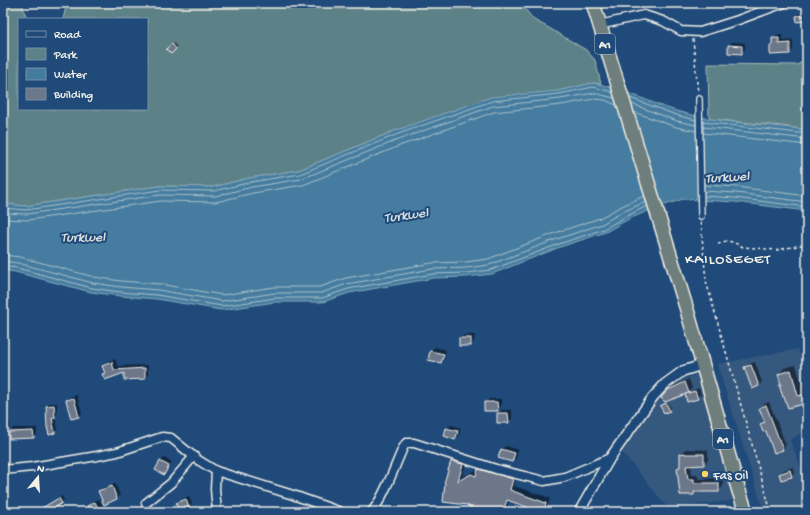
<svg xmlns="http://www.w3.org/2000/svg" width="810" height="515" font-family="'Gochi Hand',sans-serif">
  <rect width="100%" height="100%" fill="#1f4a7a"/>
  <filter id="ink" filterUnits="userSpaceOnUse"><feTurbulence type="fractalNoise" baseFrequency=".025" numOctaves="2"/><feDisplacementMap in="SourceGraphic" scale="8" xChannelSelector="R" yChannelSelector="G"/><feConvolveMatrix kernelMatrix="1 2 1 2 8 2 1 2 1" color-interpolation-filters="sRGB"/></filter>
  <g filter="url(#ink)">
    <g fill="#36587f">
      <path d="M 798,349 L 807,377 L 807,430 L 790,440 L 807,482 L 807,512 L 764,512 L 717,364 Z"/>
      <path d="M 701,372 L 738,500 L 668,508 L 622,452 L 666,387 Z"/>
    </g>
    <g fill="#5c8288" stroke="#a8bab8">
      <path d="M 3,3 L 23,3 L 23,8 L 27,19 L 19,19 L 19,109 L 147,109 L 147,19 L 63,19 L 67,3 L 520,3 L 534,20 L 549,28 L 586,50 L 595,60 L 601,84 L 593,83 L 558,91 L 397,130 L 299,170 L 250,178 L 213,187 L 160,186 L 26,206 L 3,204 Z"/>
      <path d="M 805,60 L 807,60 L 807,130 L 782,126 L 709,119 L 708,64 L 797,65 Z"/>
    </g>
    <path fill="#447c9f" stroke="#8aabbc" d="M 593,83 C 624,88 651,104 680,112 C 721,124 765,124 807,130 L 807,211 L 735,202 L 683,199 L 650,210 L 627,220 L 606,232 L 560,247 L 492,274 L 467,277 L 434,278 L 349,293 L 323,302 L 275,302 L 221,310 L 157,299 L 120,296 L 91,292 L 15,272 L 3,270 L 3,204 L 26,206 L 160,186 L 213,187 L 250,178 L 299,170 L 397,130 L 491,97 L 558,91 Z"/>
    <g fill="#0007">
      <path d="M 27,3 L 56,3 L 54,5 L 27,6 Z"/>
      <path d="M 171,3 L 184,3 L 183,4 L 174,5 Z"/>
      <path d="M 691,3 L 707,3 L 703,7 Z"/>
      <path d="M 798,14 L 805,14 L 806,19 L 804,20 L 797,16 Z"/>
      <path d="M 777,35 L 782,35 L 782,41 L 793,40 L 793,50 L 790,53 L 771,46 L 773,43 L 773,39 Z"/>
      <path d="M 732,42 L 745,43 L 745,49 L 741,53 L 729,46 Z"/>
      <path d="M 174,43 L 177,47 L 171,53 L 168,49 Z"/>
      <path d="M 464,335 L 475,335 L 474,341 L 471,345 L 460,338 Z"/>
      <path d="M 435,347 L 446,350 L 444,358 L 441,362 L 429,359 L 431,351 Z"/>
      <path d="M 115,359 L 118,366 L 148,365 L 148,375 L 145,378 L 125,372 L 104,374 L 106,372 L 103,366 L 107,362 Z"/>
      <path d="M 755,362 L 762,382 L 758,386 L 745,368 L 749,364 Z"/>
      <path d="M 796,365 L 804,391 L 807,390 L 807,401 L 789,407 L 779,374 L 784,368 Z"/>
      <path d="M 689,379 L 692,388 L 689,392 L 699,388 L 701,394 L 697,398 L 686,395 L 690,391 L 665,401 L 669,390 L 673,386 Z"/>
      <path d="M 3,391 L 5,391 L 7,418 L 8,418 L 10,426 L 7,429 L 3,430 Z"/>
      <path d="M 77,395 L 82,413 L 79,416 L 67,401 L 71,397 Z"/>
      <path d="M 489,399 L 501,399 L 501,406 L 497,410 L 485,403 Z"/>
      <path d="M 769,402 L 786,445 L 782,449 L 761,424 L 765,421 L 760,408 L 764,404 Z"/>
      <path d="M 50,403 L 57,403 L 57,414 L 55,417 L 58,429 L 55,432 L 47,406 Z"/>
      <path d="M 668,403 L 671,408 L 669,410 L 663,405 Z"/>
      <path d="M 501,410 L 512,410 L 512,419 L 508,422 L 498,414 Z"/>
      <path d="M 451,425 L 461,428 L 459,435 L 455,438 L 447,428 Z"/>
      <path d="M 13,428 L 37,428 L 37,434 L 33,437 L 10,432 Z"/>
      <path d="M 506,446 L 518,450 L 516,458 L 512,461 L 500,457 L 502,449 Z"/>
      <path d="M 686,449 L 708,450 L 708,460 L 704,464 L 691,465 L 692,475 L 698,475 L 698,479 L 723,478 L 723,486 L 719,491 L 697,491 L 694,494 L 678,468 L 681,465 L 681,454 Z"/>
      <path d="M 457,456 L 467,460 L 462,477 L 477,470 L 479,470 L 484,465 L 517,474 L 514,486 L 550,498 L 546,512 L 530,512 L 531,508 L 509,500 L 506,512 L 478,512 L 445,482 L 452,461 Z"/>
      <path d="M 164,458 L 172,462 L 164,474 L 161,462 Z"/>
      <path d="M 793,467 L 795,472 L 791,476 L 780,474 L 784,470 Z"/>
      <path d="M 115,483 L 120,495 L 116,499 L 99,491 L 103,488 Z"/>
      <path d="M 62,496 L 64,500 L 62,503 L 45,512 L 28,512 L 37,506 L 38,510 Z"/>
      <path d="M 189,496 L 192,504 L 188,507 L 177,503 L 181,500 Z"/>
      <path d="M 99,499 L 103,507 L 96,512 L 91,512 L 88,506 L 92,502 Z"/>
      <path d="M 129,508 L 135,512 L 125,512 Z"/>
    </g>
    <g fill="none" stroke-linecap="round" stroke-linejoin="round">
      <g stroke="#aec2cb" stroke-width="1">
        <path d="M 630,98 L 679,116 L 696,120"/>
        <path d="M 632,104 L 677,121 L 696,125"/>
        <path d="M 634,112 L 676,127 L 696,131"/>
        <path d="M 703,122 L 807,134"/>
        <path d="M 703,127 L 807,139"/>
        <path d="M 703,133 L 807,145"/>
        <path d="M 704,185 L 737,187 L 807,196"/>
        <path d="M 704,191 L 736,193 L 807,202"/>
        <path d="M 704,196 L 735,198 L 807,207"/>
        <path d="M 3,208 L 26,210 L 160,190 L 214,191 L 251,182 L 300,174 L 398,134 L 492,101 L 559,94 L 593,87 L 612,92"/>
        <path d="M 3,213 L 27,214 L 160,195 L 215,196 L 252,187 L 301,179 L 400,139 L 493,106 L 560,99 L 594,93 L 614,98"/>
        <path d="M 3,219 L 28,220 L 161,201 L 216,202 L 253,193 L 303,185 L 402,145 L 494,112 L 561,105 L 594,99 L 605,100 L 616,105"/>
        <path d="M 3,255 L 20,257 L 94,277 L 121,281 L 159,284 L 222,295 L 274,287 L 320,287 L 346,278 L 432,263 L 466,262 L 488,259 L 555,233 L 600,218 L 620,207 L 644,196"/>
        <path d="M 3,261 L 18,263 L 93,283 L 121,287 L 158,290 L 222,301 L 275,293 L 321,293 L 347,284 L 432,269 L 467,268 L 489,265 L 557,239 L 602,224 L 622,212 L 646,202"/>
        <path d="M 3,266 L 17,268 L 92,288 L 120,292 L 157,295 L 222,306 L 275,298 L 322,298 L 348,289 L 433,274 L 467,273 L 491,270 L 559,244 L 604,229 L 625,217 L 647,206"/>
      </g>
    </g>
    <g fill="#6c778a" stroke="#f4f1e8">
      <path d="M 804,15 L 805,21 L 797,22 L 796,16 Z"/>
      <path d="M 772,38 L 779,38 L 779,44 L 790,43 L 790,54 L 770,55 L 770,45 L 772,45 Z"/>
      <path d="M 172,44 L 176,49 L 171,54 L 166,49 Z"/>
      <path d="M 728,45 L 742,46 L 742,54 L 728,53 Z"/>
      <rect x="459" y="338" width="12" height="8"/>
      <path d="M 430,351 L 444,354 L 441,363 L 428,360 Z"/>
      <path d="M 112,362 L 114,370 L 145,368 L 145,379 L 124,380 L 124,373 L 105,380 L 102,374 L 105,373 L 102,366 Z"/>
      <path d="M 751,365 L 759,386 L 752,389 L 744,367 Z"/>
      <path d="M 791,370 L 798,396 L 807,394 L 807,403 L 788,408 L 784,397 L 783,397 L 779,385 L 781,385 L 778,374 Z"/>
      <path d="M 685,382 L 689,393 L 665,402 L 661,398 L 668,390 Z"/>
      <path d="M 695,391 L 698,399 L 687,402 L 685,394 Z"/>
      <path d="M 74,398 L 79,417 L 71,419 L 66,400 Z"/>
      <path d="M 484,402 L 497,402 L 498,411 L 484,411 Z"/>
      <path d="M 666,403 L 670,411 L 664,413 L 660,406 Z"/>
      <path d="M 54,405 L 55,418 L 52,418 L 55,433 L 49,435 L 47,427 L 46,406 Z"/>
      <path d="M 766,405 L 783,450 L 774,453 L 766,431 L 763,432 L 760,424 L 765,422 L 759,408 Z"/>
      <path d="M 497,413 L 508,413 L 509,423 L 497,423 Z"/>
      <path d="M 446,428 L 458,431 L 455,440 L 444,436 Z"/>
      <path d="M 33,431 L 34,438 L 9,439 L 9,432 Z"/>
      <path d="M 501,449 L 515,453 L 512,462 L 498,458 Z"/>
      <path d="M 685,453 L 685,454 L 704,454 L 704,465 L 686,466 L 688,479 L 694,479 L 694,483 L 719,483 L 719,492 L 694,492 L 694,495 L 680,495 L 677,468 L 680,467 L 680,454 Z"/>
      <path d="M 160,461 L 169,466 L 164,475 L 155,470 Z"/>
      <path d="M 451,461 L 463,464 L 458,481 L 471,474 L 476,476 L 478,469 L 513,479 L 510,490 L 546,503 L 544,512 L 526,508 L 527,507 L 507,500 L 503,512 L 477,512 L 467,505 L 443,502 L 445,483 L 444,483 Z"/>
      <path d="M 790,470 L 792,477 L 781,480 L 779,474 Z"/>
      <path d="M 112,486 L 117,499 L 104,505 L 98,491 Z"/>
      <path d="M 59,498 L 62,503 L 48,512 L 35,512 Z"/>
      <path d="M 186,499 L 189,508 L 179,512 L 176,503 Z"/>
      <path d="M 95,502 L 100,512 L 90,512 L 87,506 Z"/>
    </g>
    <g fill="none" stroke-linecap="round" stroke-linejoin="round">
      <defs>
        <path id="pedestrian" d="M 699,99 L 701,216"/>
        <g id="minor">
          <path d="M 599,25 L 644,15 L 663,21 L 681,31 L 700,32 L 738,20 L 784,3"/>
          <path d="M 3,470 L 32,467 L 97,456 L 117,452 L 162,437 L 171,438 L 198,460 L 216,471 L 293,495 L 341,512"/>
          <path d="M 216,471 L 215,489 L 217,512"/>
          <path d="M 146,503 L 171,483 L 194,456"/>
          <path d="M 371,512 C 382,503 396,463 403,448 L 406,443 L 414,443 L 496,469 L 544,481 L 565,477 L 610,458"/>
        </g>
        <path id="tertiary" d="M 579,512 L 610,458 L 653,397 L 665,384 L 683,371 L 702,365"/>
        <path id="trunk" d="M 593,3 L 687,310 L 738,488 L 746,512"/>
      </defs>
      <use href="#pedestrian" stroke="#f4f1e8" stroke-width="8"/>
      <use href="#minor" stroke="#f4f1e8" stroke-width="11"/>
      <use href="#tertiary" stroke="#f4f1e8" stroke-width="12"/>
      <use href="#trunk" stroke="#f4f1e8" stroke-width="16"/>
      <g stroke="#f4f1e8" stroke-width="1.5" stroke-dasharray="3 3" stroke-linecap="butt">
        <path d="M 693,39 L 698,93"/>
        <path d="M 701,222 L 703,248 L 706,281 L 771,512"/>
        <path d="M 718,244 L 726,241 L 733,242 L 743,247 L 777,250 L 807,244"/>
      </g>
      <use href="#pedestrian" stroke="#1f4a7a" stroke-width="5.5"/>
      <use href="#minor" stroke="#1f4a7a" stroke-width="8"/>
      <use href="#tertiary" stroke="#1f4a7a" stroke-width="9"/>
      <use href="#trunk" stroke="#6d7e7c" stroke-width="13"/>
    </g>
  </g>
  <circle fill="#ffd166" stroke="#1f4a7a" stroke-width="1.5" cx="705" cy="474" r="4"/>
  <g text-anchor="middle" stroke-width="4" stroke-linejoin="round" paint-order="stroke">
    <g fill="#1f4a7a" stroke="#b4bfc7" stroke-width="1">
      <rect x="595" y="34" width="20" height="20" rx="3"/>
      <rect x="713" y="429" width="20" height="20" rx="3"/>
    </g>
    <g font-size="12" font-weight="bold" fill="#f4f1e8">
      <text x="605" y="48">A1</text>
      <text x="723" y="443">A1</text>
    </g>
    <g font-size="13" fill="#f4f1e8" stroke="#1f4a7a" text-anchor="start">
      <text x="713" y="479">Fas Oil</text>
    </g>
    <g font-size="14" font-style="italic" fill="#dadfdd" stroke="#1f4a7a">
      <text transform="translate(727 176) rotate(-3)" y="5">Turkwel</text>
      <text transform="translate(406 214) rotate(-7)" y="5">Turkwel</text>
      <text x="83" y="241">Turkwel</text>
    </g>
    <g font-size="15" letter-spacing="1" fill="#f4f1e8" stroke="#1f4a7a">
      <text x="728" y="263">KAILOSEGET</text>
    </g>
  </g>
  <rect width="810" height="515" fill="none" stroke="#1f4a7a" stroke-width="16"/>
  <rect x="8" y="8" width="794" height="499" fill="none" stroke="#f4f1e8" stroke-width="1.5" filter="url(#ink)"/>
  <rect x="18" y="18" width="130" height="92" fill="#1f4a7a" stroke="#748da6"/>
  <rect x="26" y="31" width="20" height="6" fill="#1f4a7a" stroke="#748da6"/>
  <text x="54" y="38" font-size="12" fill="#f4f1e8">Road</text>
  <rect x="26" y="48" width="20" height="12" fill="#5c8288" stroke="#748da6"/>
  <text x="54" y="58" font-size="12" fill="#f4f1e8">Park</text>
  <rect x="26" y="68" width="20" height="12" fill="#447c9f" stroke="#748da6"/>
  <text x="54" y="78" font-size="12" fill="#f4f1e8">Water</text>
  <rect x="26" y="88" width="20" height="12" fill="#6c778a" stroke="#748da6"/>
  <text x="54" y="98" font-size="12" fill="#f4f1e8">Building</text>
  <g transform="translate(38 477) rotate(18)" stroke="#1f4a7a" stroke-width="3" paint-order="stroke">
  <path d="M0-3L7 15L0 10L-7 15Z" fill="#f4f1e8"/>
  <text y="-6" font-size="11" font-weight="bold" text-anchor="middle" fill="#f4f1e8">N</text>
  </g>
</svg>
